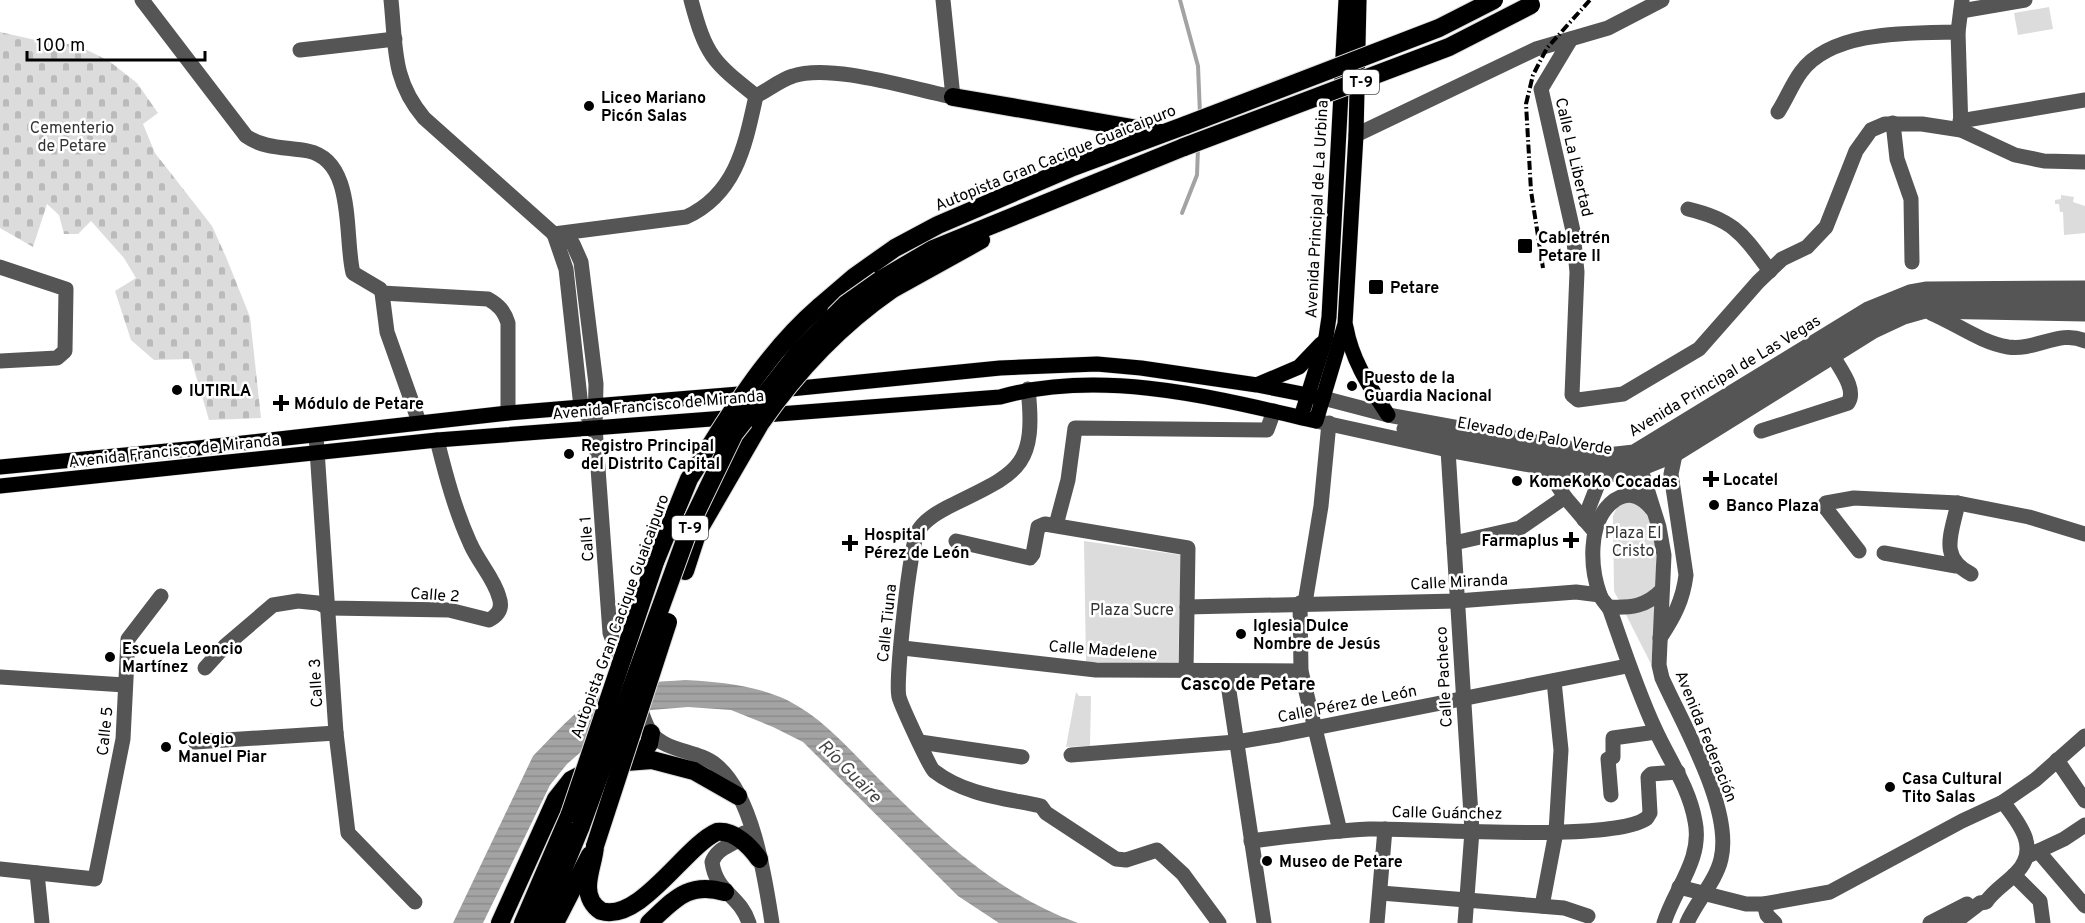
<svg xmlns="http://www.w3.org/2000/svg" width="2085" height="923" font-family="Overpass,sans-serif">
  <defs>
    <pattern id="cemetery-stones" width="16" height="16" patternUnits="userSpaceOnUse" patternTransform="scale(1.5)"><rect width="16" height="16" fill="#dcdcdc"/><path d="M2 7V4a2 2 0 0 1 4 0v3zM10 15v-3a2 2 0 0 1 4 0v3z" fill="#bbb"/></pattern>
    <pattern id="water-rules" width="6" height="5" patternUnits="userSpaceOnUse" patternTransform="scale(1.5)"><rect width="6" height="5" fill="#a3a3a3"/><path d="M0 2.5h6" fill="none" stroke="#8b8b8b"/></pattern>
  </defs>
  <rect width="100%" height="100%" fill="#fff"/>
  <path fill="url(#cemetery-stones)" d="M 0,32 L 40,41 L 77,45 L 109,61 L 137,83 L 158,113 L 143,124 L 155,153 L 212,226 L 226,257 L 250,317 L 261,418 L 209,420 L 191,359 L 154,360 L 131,340 L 115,291 L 136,278 L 124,258 L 91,221 L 78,234 L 64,234 L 59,215 L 47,204 L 33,247 L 0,228 Z"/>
  <g fill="#dcdcdc">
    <path d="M 2049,7 L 2053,29 L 2018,35 L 2014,13 Z"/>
    <path d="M 2061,195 L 2074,197 L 2073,202 L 2085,206 L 2085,233 L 2064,235 L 2063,212 L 2060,212 L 2059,204 L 2055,204 L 2055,200 L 2061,199 Z"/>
    <path d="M 1633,498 L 1649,512 L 1656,550 L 1656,614 L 1651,664 L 1614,591 L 1613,516 L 1618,505 Z"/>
    <path d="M 1084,541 L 1181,555 L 1178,667 L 1086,662 Z"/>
    <path d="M 1076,692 L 1079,696 L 1091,696 L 1090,746 L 1066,747 Z"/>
  </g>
  <path fill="url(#water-rules)" d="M 685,680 C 719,682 755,685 787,700 C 823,718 849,749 877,777 C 936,836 998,894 1078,923 L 999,923 L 958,896 L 803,742 L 773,727 L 731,710 L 688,707 L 651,710 L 612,725 L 567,764 L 550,785 L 483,923 L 453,923 L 533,756 C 554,735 579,705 607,692 C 630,682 659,682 685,680 Z"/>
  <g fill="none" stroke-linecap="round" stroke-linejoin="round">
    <g stroke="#a3a3a3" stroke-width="4">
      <path d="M 1180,0 L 1198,66 L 1200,114"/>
      <path d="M 1182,213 L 1197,175 L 1198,148"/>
    </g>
    <defs>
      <g id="major">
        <path d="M 1346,327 C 1352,361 1370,387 1388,415"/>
        <path d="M 1259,384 L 1299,367 L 1321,344"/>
        <path d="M 780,390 L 1000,368 L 1097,364 L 1141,368 L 1257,385 L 1323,398"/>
        <path d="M 1301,417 L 1326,337 L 1329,317 L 1346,0"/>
        <path d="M 0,467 L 198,448 L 508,413 L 751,393"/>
        <path d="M 0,486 L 437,440 L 1000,397 C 1102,368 1216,398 1316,421 L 1345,324 L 1356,135 L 1359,0"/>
      </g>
      <g id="highway">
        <path d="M 953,97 L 1161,133"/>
        <path d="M 880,280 L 933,249 L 1184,147"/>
        <path d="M 891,290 L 981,240"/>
        <path d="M 819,307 L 854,277 L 895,248 L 938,225 L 1073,167 L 1186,125"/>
        <path d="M 655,562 L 689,479 L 710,446"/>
        <path d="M 685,571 L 698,531 L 760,424"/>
        <path d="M 634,760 L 649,744 L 651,733"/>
        <path d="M 595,846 C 594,860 588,873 588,887 C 588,897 593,906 601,911 C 640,923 685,846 717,832 C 734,830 750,846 759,859"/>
        <path d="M 500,923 L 556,799 L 571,780 L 592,769 L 613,763 L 652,760 L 694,771 L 738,796"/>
        <path d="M 523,923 L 570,814"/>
        <path d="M 541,923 L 581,826"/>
        <path d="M 555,923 L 590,855"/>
        <path d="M 649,923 C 674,900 688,881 725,892"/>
      </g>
    </defs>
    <use href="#major" stroke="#dbdbdb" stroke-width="16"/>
    <use href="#highway" stroke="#dbdbdb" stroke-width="20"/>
    <g stroke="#555" stroke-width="15">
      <path d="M 142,0 L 246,136 C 264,149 287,147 308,151 C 356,161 344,237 353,273 L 380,289 L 382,293 L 387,332 L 419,422"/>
      <path d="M 391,0 C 396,48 392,80 424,118 L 554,234 L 573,244 L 581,262 L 596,384 L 595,427 L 610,633 L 623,668"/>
      <path d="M 691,0 C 706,56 712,61 756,96"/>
      <path d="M 1961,11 L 2025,0"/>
      <path d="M 1571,39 L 1541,89 L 1573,231 L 1577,272 L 1572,395 L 1578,400 L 1623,394 L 1699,349 L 1758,282 L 1782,259 L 1807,247 L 1826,227 L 1856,151 L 1871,130 L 1885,124 L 1922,124 L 1961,130 L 2015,155 L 2044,161 L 2085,162"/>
      <path d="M 300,50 L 395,39"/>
      <path d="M 1778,112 C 1786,100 1792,84 1801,72 C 1832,30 1910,33 1958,32"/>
      <path d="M 1960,121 L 2085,100"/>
      <path d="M 1893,123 L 1897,159 L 1911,199 L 1912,262"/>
      <path d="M 1961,130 L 1958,32 L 1962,0"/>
      <path d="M 1356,135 L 1536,49 L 1608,28 L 1662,0"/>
      <path d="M 1688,209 C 1735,220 1743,235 1770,271"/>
      <path d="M 554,234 L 686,217 C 736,194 745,146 756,96 C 768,90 780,80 793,76 C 831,63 912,89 953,97 L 943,0"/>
      <path d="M 554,234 L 566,269 L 581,407 L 589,418"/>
      <path d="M 0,267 L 66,289 L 65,351 L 57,358 L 0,361"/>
      <path d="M 382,293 L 488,299 C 499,305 504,311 508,323 L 508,413"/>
      <path d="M 1931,313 C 1957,324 1980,342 2008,347 C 2036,351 2060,329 2085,341"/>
      <path d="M 1028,389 C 1037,470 1016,473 950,506 C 939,512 925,519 918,531 C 910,545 895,681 899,697 C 901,705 930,768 934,771 C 965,795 1004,798 1041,806 L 1046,813 L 1116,859 L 1126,860 L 1157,850 L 1183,874 L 1219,923"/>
      <path d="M 1323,398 L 1388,415 L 1607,455 L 1634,452 L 1868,309 L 1910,292 L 1927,289 L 2085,288"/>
      <path d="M 1316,421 L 1448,450 L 1546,468 L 1603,475 L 1630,473 L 1675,455 L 1874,331 L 1904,317 L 1925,311 L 2085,314"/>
      <path d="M 1761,431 L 1848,403 C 1857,389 1840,369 1833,356"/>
      <path d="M 316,435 L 336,733 L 348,833 L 415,902"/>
      <path d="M 1448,450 L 1472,831 L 1465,923"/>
      <path d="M 1638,460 L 1659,527 L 1664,555 L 1659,665 L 1662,678 C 1683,725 1733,809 1721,859 C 1716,881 1696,902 1687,923"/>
      <path d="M 1546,468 L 1565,497 L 1594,531"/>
      <path d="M 1958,503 C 1952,533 1938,557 1971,574"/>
      <path d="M 1652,509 C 1640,494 1625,490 1610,504 C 1588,525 1590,568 1600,595 C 1602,601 1607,604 1610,610 C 1624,650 1637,690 1655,729 C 1669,760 1689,787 1695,821 C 1703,859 1675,888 1664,923"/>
      <path d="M 1584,520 L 1605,466"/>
      <path d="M 1056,525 L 1068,480 L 1075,428 L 1267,430 L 1274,411"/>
      <path d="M 956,541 L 1030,558 L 1033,554 L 1038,527 L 1045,524 L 1188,548 L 1186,672"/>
      <path d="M 1454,543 L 1520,528 L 1565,497"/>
      <path d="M 1859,551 L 1824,506 L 1826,503 L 1854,498 L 1958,503 L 2029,517 L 2085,534"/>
      <path d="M 1884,553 L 1956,566"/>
      <path d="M 1300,603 L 1301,671 L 1340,831"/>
      <path d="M 1305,603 L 1321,506 L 1329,423"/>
      <path d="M 1187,607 L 1457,601 L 1576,592 L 1600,595"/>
      <path d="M 1609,607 C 1630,608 1646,607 1662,590"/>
      <path d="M 1660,638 C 1674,617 1683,600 1686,575 L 1671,474 L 1675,455"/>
      <path d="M 903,648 L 1096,670 L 1301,671"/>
      <path d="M 205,668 L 225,646 L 273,605 L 298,601 L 318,603 L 329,608 L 449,610 L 489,620 C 498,615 503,608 499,597 C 494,578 478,562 470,543 C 455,510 446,476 437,440"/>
      <path d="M 1226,671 L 1264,923"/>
      <path d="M 0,677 L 125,685"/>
      <path d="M 638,703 C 642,712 645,725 651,733 C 666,752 698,750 716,765 C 753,795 765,878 772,923"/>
      <path d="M 195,742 L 336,733"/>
      <path d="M 920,742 L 1022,757"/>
      <path d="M 1071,755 L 1236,742 L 1279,735 L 1627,666"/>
      <path d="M 2057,760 L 2085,801"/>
      <path d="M 1611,795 L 1608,759 L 1613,757 L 1613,738 L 1656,732"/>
      <path d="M 744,833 C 737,846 718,845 712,862 C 716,893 740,895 749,923"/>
      <path d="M 1251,841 C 1290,836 1330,831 1369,829 C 1420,828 1615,843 1647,818 L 1650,813 L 1648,777 L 1651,774 L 1678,772"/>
      <path d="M 2038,851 L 2085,906"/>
      <path d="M 2030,855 L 2064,839 L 2085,825"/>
      <path d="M 0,869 L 95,879 L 123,739 L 128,639 L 161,596"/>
      <path d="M 37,873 L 42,923"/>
      <path d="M 2014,875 L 2040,901 L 2043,923"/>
      <path d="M 1679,887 L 1746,904 L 1764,904 L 1830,892 L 1962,821 L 2003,802 L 2035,780 L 2085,736"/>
      <path d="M 1381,893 L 1564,908 L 1588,916"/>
      <path d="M 1764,904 L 1767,915 L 1775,923"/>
      <path d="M 1542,906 L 1556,832 L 1561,750 L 1554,681"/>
      <path d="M 1377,923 L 1385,829"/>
      <path d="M 1930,923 L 1967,904"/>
      <path d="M 1954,923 L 1980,903 L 1986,902 C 1994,890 2007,883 2017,872 C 2040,848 2019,823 2003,802"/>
    </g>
    <use href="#major" stroke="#000" stroke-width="15"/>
    <use href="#highway" stroke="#000" stroke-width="18"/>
    <path stroke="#000" stroke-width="4" stroke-dasharray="9 3 1.5 3" stroke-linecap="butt" d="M 1543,268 L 1531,191 L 1526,104 L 1533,75 L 1547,48 L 1590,0"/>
    <defs>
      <g id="highway-bridge">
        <path d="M 1186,125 L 1439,28 L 1494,0"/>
        <path d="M 1184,147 L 1449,47 L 1531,5"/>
        <path d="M 760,424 C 796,372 839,326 891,290"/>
        <path d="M 710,446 C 742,395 774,346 819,307"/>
        <path d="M 570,814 L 655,562"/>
        <path d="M 581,826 L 692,521 L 734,434 L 800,350 L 846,304 L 880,280"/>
        <path d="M 595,846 L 668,622"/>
      </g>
    </defs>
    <use href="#highway-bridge" stroke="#dbdbdb" stroke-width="20" stroke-linecap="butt"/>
    <path stroke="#555" stroke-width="15" d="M 1404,429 L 1585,465 L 1622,467 L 1664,449 L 1853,331 L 1909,305 L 1940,300 L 2085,301"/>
    <use href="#highway-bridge" stroke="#000" stroke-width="18"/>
  </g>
  <g fill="#000" stroke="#fff" stroke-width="2">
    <circle cx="589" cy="106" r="6"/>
    <rect x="1517" y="238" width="16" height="16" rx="3"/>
    <rect x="1368" y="279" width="16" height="16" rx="3"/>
    <circle cx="1352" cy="386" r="6"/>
    <circle cx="177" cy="390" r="6"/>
    <path d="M278 394h6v6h6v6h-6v6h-6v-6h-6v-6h6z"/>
    <circle cx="569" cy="454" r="6"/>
    <path d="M1708 470h6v6h6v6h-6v6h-6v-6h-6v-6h6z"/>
    <circle cx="1517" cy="481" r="6"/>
    <circle cx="1714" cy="505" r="6"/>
    <path d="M1568 531h6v6h6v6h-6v6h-6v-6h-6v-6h6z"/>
    <path d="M847 534h6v6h6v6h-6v6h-6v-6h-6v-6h6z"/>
    <circle cx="1241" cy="634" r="6"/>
    <circle cx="110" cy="657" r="6"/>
    <circle cx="166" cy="747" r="6"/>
    <circle cx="1890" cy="787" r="6"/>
    <circle cx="1267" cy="861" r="6"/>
  </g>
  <g text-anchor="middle" stroke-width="5" stroke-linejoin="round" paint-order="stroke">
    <g fill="#fff" stroke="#4c4c4c" stroke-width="1.5">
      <rect x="1343" y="70" width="36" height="24" rx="4.5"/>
      <rect x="672" y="516" width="36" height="24" rx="4.5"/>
    </g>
    <g font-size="15" font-weight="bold" fill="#000">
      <text x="1361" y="87">T-9</text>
      <text x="690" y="533">T-9</text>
    </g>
    <g font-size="16" font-weight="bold" fill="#000" stroke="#fff" text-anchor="start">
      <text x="601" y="103">Liceo Mariano<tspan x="601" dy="18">Picón Salas</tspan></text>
      <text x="1538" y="243">Cabletrén<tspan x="1538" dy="18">Petare II</tspan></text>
      <text x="1390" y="293">Petare</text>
      <text x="1364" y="383">Puesto de la<tspan x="1364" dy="18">Guardia Nacional</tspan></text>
      <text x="189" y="396">IUTIRLA</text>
      <text x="294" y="409">Módulo de Petare</text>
      <text x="581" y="451">Registro Principal<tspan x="581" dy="18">del Distrito Capital</tspan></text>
      <text x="1723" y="485">Locatel</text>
      <text x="1529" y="487">KomeKoKo Cocadas</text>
      <text x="1726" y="511">Banco Plaza</text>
      <text x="864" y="540">Hospital<tspan x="864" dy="18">Pérez de León</tspan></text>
      <text x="1559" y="546" text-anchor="end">Farmaplus</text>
      <text x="1253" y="631">Iglesia Dulce<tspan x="1253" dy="18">Nombre de Jesús</tspan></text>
      <text x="122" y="654">Escuela Leoncio<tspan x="122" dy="18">Martínez</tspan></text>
      <text x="178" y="744">Colegio<tspan x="178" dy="18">Manuel Piar</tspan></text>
      <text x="1902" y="784">Casa Cultural<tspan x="1902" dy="18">Tito Salas</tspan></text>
      <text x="1279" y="867">Museo de Petare</text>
    </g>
    <g font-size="16" fill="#333" stroke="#fff">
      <text x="72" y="133">Cementerio<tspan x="72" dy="18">de Petare</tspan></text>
      <text x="1633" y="538">Plaza El<tspan x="1633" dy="18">Cristo</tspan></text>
      <text x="1132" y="615">Plaza Sucre</text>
    </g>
    <g font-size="16" fill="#000" stroke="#fff">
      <text transform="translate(1055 157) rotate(-22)" y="6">Autopista Gran Cacique Guaicaipuro</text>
      <text transform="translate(1575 157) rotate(77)" y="6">Calle La Libertad</text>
      <text transform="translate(1316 209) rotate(-87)" y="6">Avenida Principal de La Urbina</text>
      <text transform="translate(1724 375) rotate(-31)" y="6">Avenida Principal de Las Vegas</text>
      <text transform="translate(658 404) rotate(-5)" y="6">Avenida Francisco de Miranda</text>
      <text transform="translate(1535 435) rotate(10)" y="6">Elevado de Palo Verde</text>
      <text transform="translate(174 450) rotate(-6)" y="6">Avenida Francisco de Miranda</text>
      <text transform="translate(586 539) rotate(-94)" y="6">Calle 1</text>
      <text transform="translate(1459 581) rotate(-3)" y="6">Calle Miranda</text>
      <text transform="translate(435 594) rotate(4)" y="6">Calle 2</text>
      <text transform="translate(619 616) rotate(-70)" y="6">Autopista Gran Cacique Guaicaipuro</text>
      <text transform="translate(886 623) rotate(-84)" y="6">Calle Tiuna</text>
      <text transform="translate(1103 649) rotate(4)" y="6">Calle Madelene</text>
      <text transform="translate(1443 677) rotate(-93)" y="6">Calle Pacheco</text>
      <text transform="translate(315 683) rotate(-93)" y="6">Calle 3</text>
      <text transform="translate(1347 703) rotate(-11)" y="6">Calle Pérez de León</text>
      <text transform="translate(104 731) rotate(-84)" y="6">Calle 5</text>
      <text transform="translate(1707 736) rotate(68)" y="6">Avenida Federación</text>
      <text transform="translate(1447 812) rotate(1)" y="6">Calle Guánchez</text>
    </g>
    <g font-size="18" font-weight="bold" fill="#000" stroke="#fff">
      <text x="1248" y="690">Casco de Petare</text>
    </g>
    <g font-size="18" font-style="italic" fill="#444" stroke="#fff">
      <text transform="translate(850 771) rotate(45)" y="6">Río Guaire</text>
    </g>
  </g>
  <path d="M27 51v9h178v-9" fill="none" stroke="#000000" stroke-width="3"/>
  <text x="36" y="51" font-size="18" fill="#000000" stroke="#ffffff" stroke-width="4.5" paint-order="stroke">100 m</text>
</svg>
